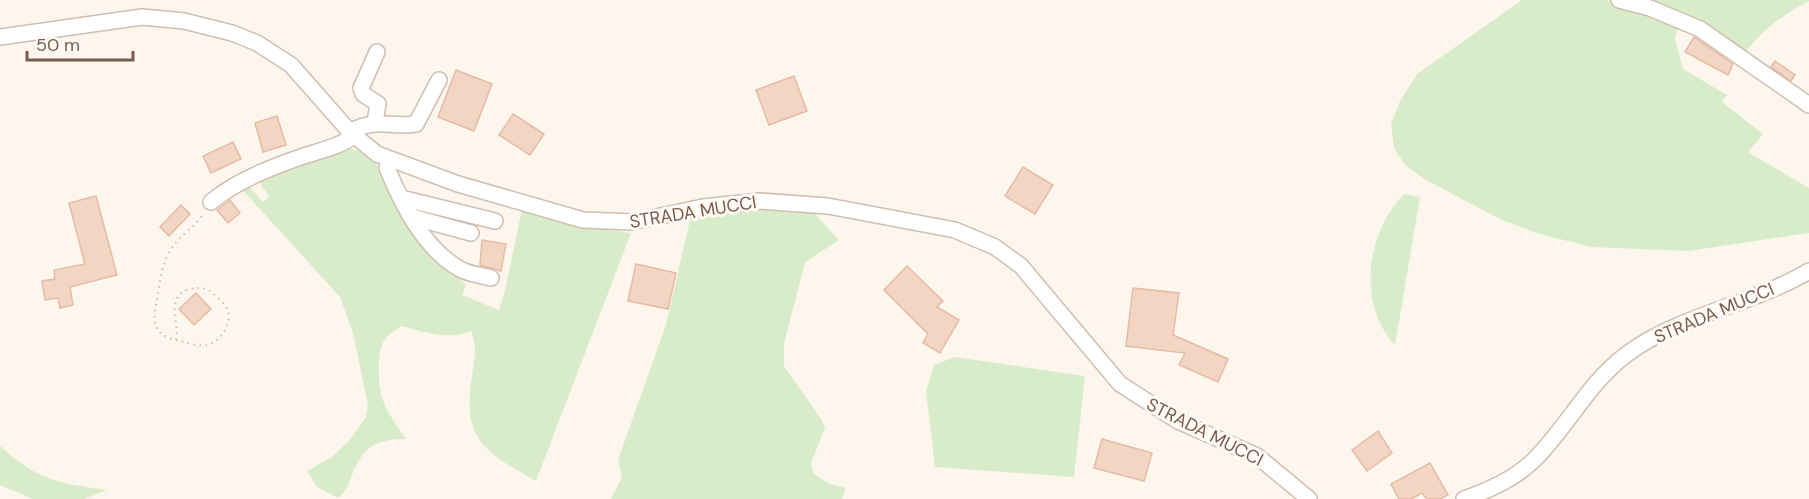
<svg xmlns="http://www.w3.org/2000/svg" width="1809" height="499" font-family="'DM Sans',sans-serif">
  <rect width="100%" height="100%" fill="#fdf6ec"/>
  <g fill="#d8ecc9">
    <path d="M 1522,0 L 1605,0 L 1630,4 L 1679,23 L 1675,38 L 1683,69 L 1727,95 L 1722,102 L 1763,134 L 1748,152 L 1809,188 L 1809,233 L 1688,251 L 1592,247 L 1536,233 L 1500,219 L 1426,180 L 1405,165 L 1394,148 L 1391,124 L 1400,101 L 1417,74 Z"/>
    <path d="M 1629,0 L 1809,0 L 1809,1 C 1784,14 1756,34 1742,58 Z"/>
    <path d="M 344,148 L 360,151 L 375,161 L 385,182 L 432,254 L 466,285 L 462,295 L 499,310 L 505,290 L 522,209 L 579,226 L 631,233 L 536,481 C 487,453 461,441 472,377 C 474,360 478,347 471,331 C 447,340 427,333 402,326 C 385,335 380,343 379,362 C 377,399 386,410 406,439 C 377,439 363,446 352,475 C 348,485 346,492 338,498 L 317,487 L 307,471 L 332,457 L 349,441 L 366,417 L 368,405 L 353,333 L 340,297 L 239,186 L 246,183 L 263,202 L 269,197 L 257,178 Z"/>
    <path d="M 1404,194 L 1420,197 L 1395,345 C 1356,304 1367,231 1404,194 Z"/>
    <path d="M 748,207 L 813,212 L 839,240 L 805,262 L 784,344 L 784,366 L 821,419 L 825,428 L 811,463 L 813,473 L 829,484 L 846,488 L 842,499 L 611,499 L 622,477 L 618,460 L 666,325 L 691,215 Z"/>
    <path d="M 955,357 L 1085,376 L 1074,477 L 935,467 L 926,391 L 934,365 Z"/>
    <path d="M 0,446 C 39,481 57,483 107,490 L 84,499 L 33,499 L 0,485 Z"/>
  </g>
  <g fill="#f3d5c3" stroke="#e6bba3" stroke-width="1.5">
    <path d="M 1694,37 L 1733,64 L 1728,75 L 1685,52 Z"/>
    <path d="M 1775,61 L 1795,75 L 1791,81 L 1771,67 Z"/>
    <path d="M 456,70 L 492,84 L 474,131 L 438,117 Z"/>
    <path d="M 794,76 L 807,111 L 769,125 L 756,90 Z"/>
    <path d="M 513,114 L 544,134 L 530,155 L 499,135 Z"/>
    <path d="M 277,116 L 286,145 L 263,152 L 255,123 Z"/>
    <path d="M 233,142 L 241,159 L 211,173 L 203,156 Z"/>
    <path d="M 1023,167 L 1053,185 L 1035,214 L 1005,196 Z"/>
    <path d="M 96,196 L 117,275 L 70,287 L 73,305 L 60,308 L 58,298 L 45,300 L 42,281 L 55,279 L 54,270 L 85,264 L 69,203 Z"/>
    <path d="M 230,200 L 240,213 L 228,223 L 217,210 Z"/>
    <path d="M 181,205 L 190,214 L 169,236 L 160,227 Z"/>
    <path d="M 482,240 L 506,244 L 501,271 L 480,265 Z"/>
    <path d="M 636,264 L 676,273 L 668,309 L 628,301 Z"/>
    <path d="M 907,266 L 943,301 L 937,307 L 959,320 L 940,353 L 923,343 L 928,334 L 884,290 Z"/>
    <path d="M 1133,288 L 1179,293 L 1173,335 L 1228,359 L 1218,382 L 1179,365 L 1185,353 L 1126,346 Z"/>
    <path d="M 196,293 L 211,309 L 194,325 L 179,309 Z"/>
    <path d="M 1378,431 L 1392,453 L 1367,471 L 1352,450 Z"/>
    <path d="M 1102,439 L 1152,453 L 1144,481 L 1094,468 Z"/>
    <path d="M 1430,463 L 1448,495 L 1440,499 L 1427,499 L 1422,493 L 1411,499 L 1399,499 L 1391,484 Z"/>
  </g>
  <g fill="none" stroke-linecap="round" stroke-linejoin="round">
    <defs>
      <g id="minor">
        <path d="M 1619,0 L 1650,8 L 1700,29 L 1809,105"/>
        <path d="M 0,37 L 142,17 L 184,21 L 232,33 L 257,43 L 291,65 L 350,132 L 377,154 L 458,184 L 583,220 L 632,222 L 703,207 L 760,201 L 828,206 L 955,230 L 995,247 L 1021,266 L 1120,384 L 1178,421 L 1257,456 L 1309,499"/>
        <path d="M 375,122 L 378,104 L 363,94 L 361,88 L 377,52"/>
        <path d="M 350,132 C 376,117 390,128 416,124 L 439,80"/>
        <path d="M 389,161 L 387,168 C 402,204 424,249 460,269 C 468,274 481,275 491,278"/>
        <path d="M 401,198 L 495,221"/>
        <path d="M 211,202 C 234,182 269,168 298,158 C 317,151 337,148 354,136"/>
        <path d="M 412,217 L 471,233"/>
        <path d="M 1464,499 C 1489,490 1515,479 1535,459 C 1568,426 1589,382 1627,354 C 1681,314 1752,305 1809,271"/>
      </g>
    </defs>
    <use href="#minor" stroke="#d1beb0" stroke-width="18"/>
    <path stroke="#d9b8a5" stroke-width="2" stroke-dasharray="1.5 4.5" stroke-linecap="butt" d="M 176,340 C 180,324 164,296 190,289 C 197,288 202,287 208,290 C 213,293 225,303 227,309 C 234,322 220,342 207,345 C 199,347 189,343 180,341 C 149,334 153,322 158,293 C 160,280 162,266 168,254 C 177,237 194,228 204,213"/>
    <use href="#minor" stroke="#fff" stroke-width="15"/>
  </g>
  <g text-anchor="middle" stroke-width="6" stroke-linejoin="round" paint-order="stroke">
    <g font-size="18" fill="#7a5c4d" stroke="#fffaf3">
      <text transform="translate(693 212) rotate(-9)" y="6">STRADA MUCCI</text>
      <text transform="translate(1714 313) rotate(-23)" y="6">STRADA MUCCI</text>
      <text transform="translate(1205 432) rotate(27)" y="6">STRADA MUCCI</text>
    </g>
  </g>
  <path d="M27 51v9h106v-9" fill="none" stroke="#7a5c4d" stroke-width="3"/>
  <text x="36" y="51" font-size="18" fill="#7a5c4d" stroke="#fffaf3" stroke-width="4.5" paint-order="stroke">50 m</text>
</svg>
